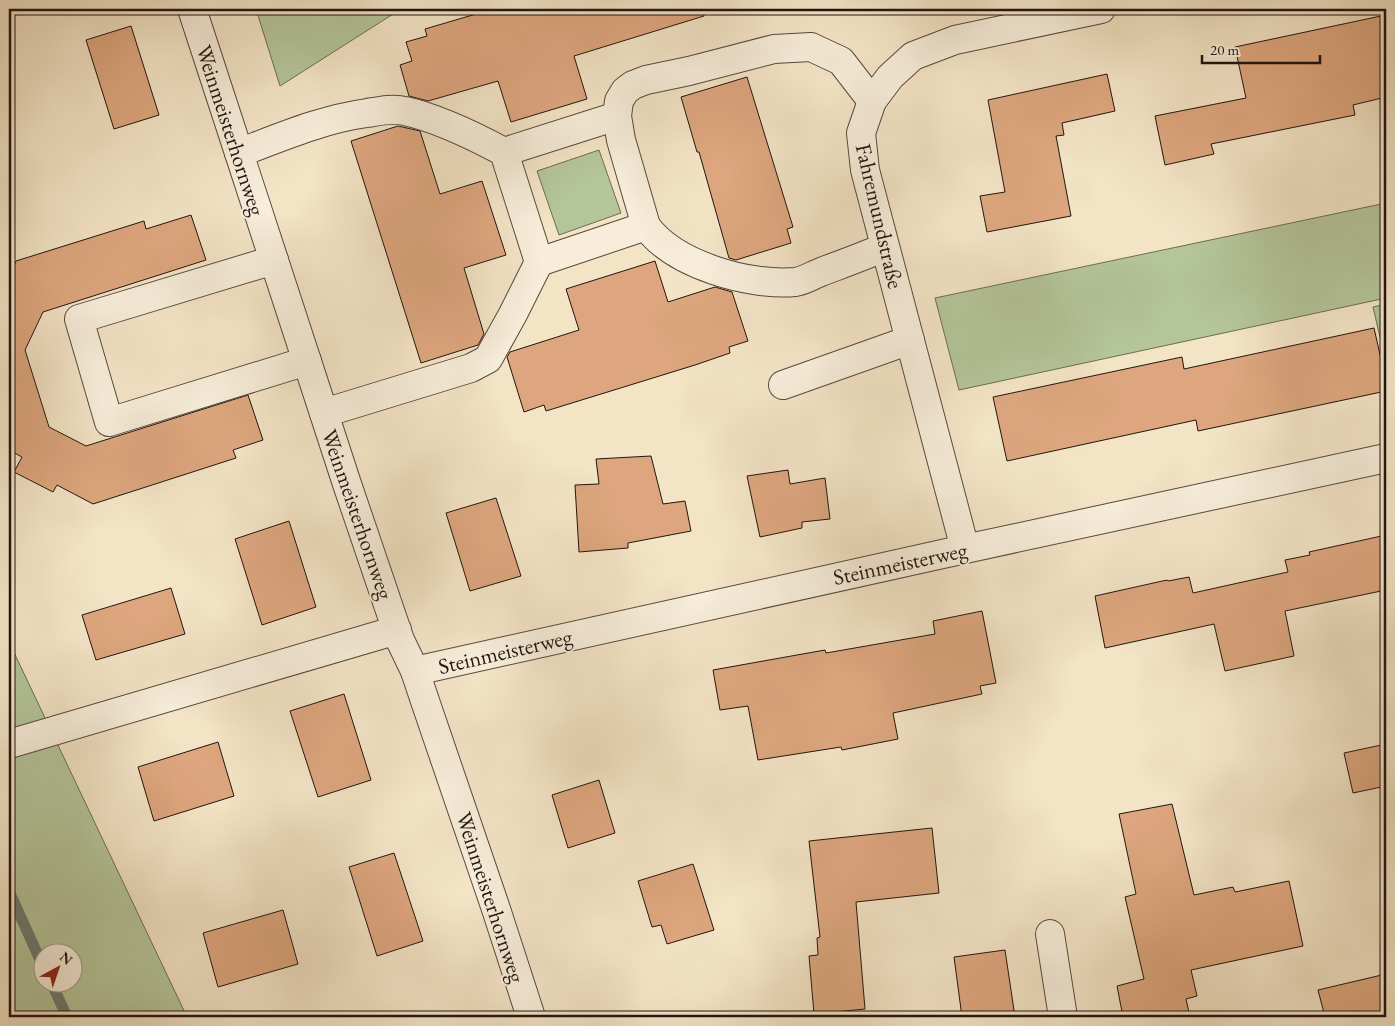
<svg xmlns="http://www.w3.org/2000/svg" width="1395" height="1026" font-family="'EB Garamond',serif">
  <rect width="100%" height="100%" fill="#f3e4c6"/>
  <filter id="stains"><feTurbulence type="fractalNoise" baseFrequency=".004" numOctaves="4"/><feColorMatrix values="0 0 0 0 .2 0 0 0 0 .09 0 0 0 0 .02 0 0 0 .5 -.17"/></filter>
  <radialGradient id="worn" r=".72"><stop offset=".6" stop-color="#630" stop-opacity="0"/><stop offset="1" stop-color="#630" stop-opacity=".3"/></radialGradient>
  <g fill="#b4c59a" stroke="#6a6d55" fill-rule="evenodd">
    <path d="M 256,9 L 401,9 L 280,86 Z"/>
    <path d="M 599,150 L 621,213 L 559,235 L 537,171 Z"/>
    <path d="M 1386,203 L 1386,298 L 959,390 L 935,298 Z"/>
    <path d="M 1386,304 L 1386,363 L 1373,307 Z"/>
    <path d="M 9,642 L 187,1017 L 9,1017 ZM 42,954 L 72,954 L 72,984 L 42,984 Z"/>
  </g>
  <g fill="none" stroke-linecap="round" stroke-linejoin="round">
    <g stroke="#6a7b72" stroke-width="11">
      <path d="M 9,891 L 42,964"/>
      <path d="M 52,984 L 67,1017"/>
    </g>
  </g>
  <g fill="#dda67e" stroke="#211510">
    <path d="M 493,9 L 703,9 L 704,16 L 574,56 L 587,99 L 511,122 L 498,81 L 428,101 L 409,96 L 400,65 L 412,61 L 406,42 L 427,36 L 425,29 Z"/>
    <path d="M 1381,16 L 1386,44 L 1386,97 L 1353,105 L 1355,115 L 1211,144 L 1214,154 L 1165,165 L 1155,116 L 1246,98 L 1235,47 Z"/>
    <path d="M 131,26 L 159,115 L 114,129 L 86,40 Z"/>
    <path d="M 1107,74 L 1115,111 L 1062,123 L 1064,135 L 1056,136 L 1071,216 L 987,232 L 980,196 L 1005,192 L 988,100 Z"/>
    <path d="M 747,77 L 793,227 L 787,229 L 791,243 L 736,260 L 729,258 L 699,152 L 697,152 L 681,97 Z"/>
    <path d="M 398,126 L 420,131 L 440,194 L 482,181 L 506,255 L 464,268 L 484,334 L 478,345 L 421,363 L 351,141 Z"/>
    <path d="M 191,215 L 206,260 L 43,312 L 25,350 L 49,427 L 86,446 L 248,395 L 263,440 L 233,450 L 236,458 L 93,504 L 57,485 L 53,492 L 14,472 L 22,457 L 9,450 L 9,276 L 16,261 L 144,221 L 146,229 Z"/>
    <path d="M 655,261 L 668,302 L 715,287 L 732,292 L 748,341 L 729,347 L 730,353 L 695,365 L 546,411 L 544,405 L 524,412 L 507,357 L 510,352 L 579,330 L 566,289 Z"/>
    <path d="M 1374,328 L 1386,381 L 1386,391 L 1198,431 L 1196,420 L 1007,461 L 993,397 L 1182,357 L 1184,369 Z"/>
    <path d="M 651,456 L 663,504 L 685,501 L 691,531 L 628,543 L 628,548 L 579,552 L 575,485 L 599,484 L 596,459 Z"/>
    <path d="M 788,470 L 790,484 L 825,478 L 830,519 L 802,522 L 802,528 L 760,537 L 747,476 Z"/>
    <path d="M 496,498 L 521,576 L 470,591 L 446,513 Z"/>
    <path d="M 289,521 L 316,607 L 262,625 L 235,539 Z"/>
    <path d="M 1386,535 L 1386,590 L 1285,611 L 1294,656 L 1225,671 L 1214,624 L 1105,648 L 1095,596 L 1167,580 L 1168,581 L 1189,577 L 1193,593 L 1288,572 L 1285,560 L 1310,555 L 1309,552 Z"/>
    <path d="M 171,588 L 185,634 L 96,660 L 82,615 Z"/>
    <path d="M 982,611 L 996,683 L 980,686 L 982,694 L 893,713 L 898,739 L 842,750 L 841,747 L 758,760 L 748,706 L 720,710 L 713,670 L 825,650 L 826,653 L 935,634 L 933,621 Z"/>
    <path d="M 344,694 L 371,780 L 318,797 L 290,711 Z"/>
    <path d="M 218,742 L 234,796 L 154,821 L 138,767 Z"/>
    <path d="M 1386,744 L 1386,786 L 1353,793 L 1344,753 Z"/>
    <path d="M 599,780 L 615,833 L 568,848 L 552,795 Z"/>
    <path d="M 1172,804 L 1194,895 L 1233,887 L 1235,892 L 1289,881 L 1303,946 L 1191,970 L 1197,996 L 1186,999 L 1190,1017 L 1123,1017 L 1117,986 L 1144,979 L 1125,897 L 1136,894 L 1119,814 Z"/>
    <path d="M 932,828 L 939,893 L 856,902 L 865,1009 L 814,1014 L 809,956 L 818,955 L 817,938 L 820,937 L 809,841 Z"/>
    <path d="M 394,853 L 423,941 L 377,956 L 349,867 Z"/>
    <path d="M 693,864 L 714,930 L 667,944 L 661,925 L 652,927 L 638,881 Z"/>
    <path d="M 283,910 L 298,964 L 218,987 L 203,933 Z"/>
    <path d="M 1005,950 L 1015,1017 L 962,1017 L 954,957 Z"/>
    <path d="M 1386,974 L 1386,1017 L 1325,1017 L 1318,990 Z"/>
  </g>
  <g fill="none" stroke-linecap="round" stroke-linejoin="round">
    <defs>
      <g id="minor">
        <path d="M 192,9 L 347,484 L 400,640 L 415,671 L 424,698 L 496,909 L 531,1017"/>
        <path d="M 872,101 L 841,61 L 811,47 L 774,49 L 689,71 L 646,80 L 633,85 L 625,91 L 619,101 L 617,116 L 621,140 L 646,226 C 674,265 749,286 795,282 C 804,281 813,275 821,272 C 842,264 864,256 885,247"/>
        <path d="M 504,152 L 617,116"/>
        <path d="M 239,153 C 281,137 323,119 367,113 C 379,111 393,108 405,111 C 437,118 476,137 504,152 L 539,262 L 513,314 L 488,359 L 471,368 L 324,413"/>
        <path d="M 274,260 L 79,319 L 109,422 L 307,361"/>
        <path d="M 539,262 L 646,226"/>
        <path d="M 783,385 L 910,340"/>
        <path d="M 965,549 L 865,170 L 861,133 L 872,101 L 890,77 L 913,56 L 955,40 L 1101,9"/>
        <path d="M 415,671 L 965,549 L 1386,458"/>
        <path d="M 9,744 L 397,630"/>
        <path d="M 1050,934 L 1063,1017"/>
      </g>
    </defs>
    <use href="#minor" stroke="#56493e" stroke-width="30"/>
    <use href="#minor" stroke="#f7edda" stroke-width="28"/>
  </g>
  <g text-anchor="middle" stroke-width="4" stroke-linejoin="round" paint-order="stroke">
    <g font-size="22" fill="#211510" stroke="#f7edda">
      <text transform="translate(231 130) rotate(72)" y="8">Weinmeisterhornweg</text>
      <text transform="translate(880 216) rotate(77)" y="8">Fahremundstraße</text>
      <text transform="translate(358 514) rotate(71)" y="8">Weinmeisterhornweg</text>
      <text transform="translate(900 563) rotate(-12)" y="8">Steinmeisterweg</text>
      <text transform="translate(505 651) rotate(-13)" y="8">Steinmeisterweg</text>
      <text transform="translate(491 897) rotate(72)" y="8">Weinmeisterhornweg</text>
    </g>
  </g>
  <rect width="1395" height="1026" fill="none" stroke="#f3e4c6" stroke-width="30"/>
  <rect x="10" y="10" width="1375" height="1006" fill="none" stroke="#211510" stroke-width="2.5"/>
  <rect x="15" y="15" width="1365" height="996" fill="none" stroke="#211510"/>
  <g transform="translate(58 968) rotate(40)"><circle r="24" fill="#f7edda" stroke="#a19789"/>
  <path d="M0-4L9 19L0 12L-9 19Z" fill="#8f2418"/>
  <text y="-8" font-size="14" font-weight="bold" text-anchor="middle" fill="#211510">N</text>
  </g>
  <path d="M1202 55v8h118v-8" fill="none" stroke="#211510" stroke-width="2.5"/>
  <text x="1210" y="55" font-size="15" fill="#211510" stroke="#f7edda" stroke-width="4" paint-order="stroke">20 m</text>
  <rect width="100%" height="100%" filter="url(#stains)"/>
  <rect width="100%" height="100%" fill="url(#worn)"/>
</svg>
